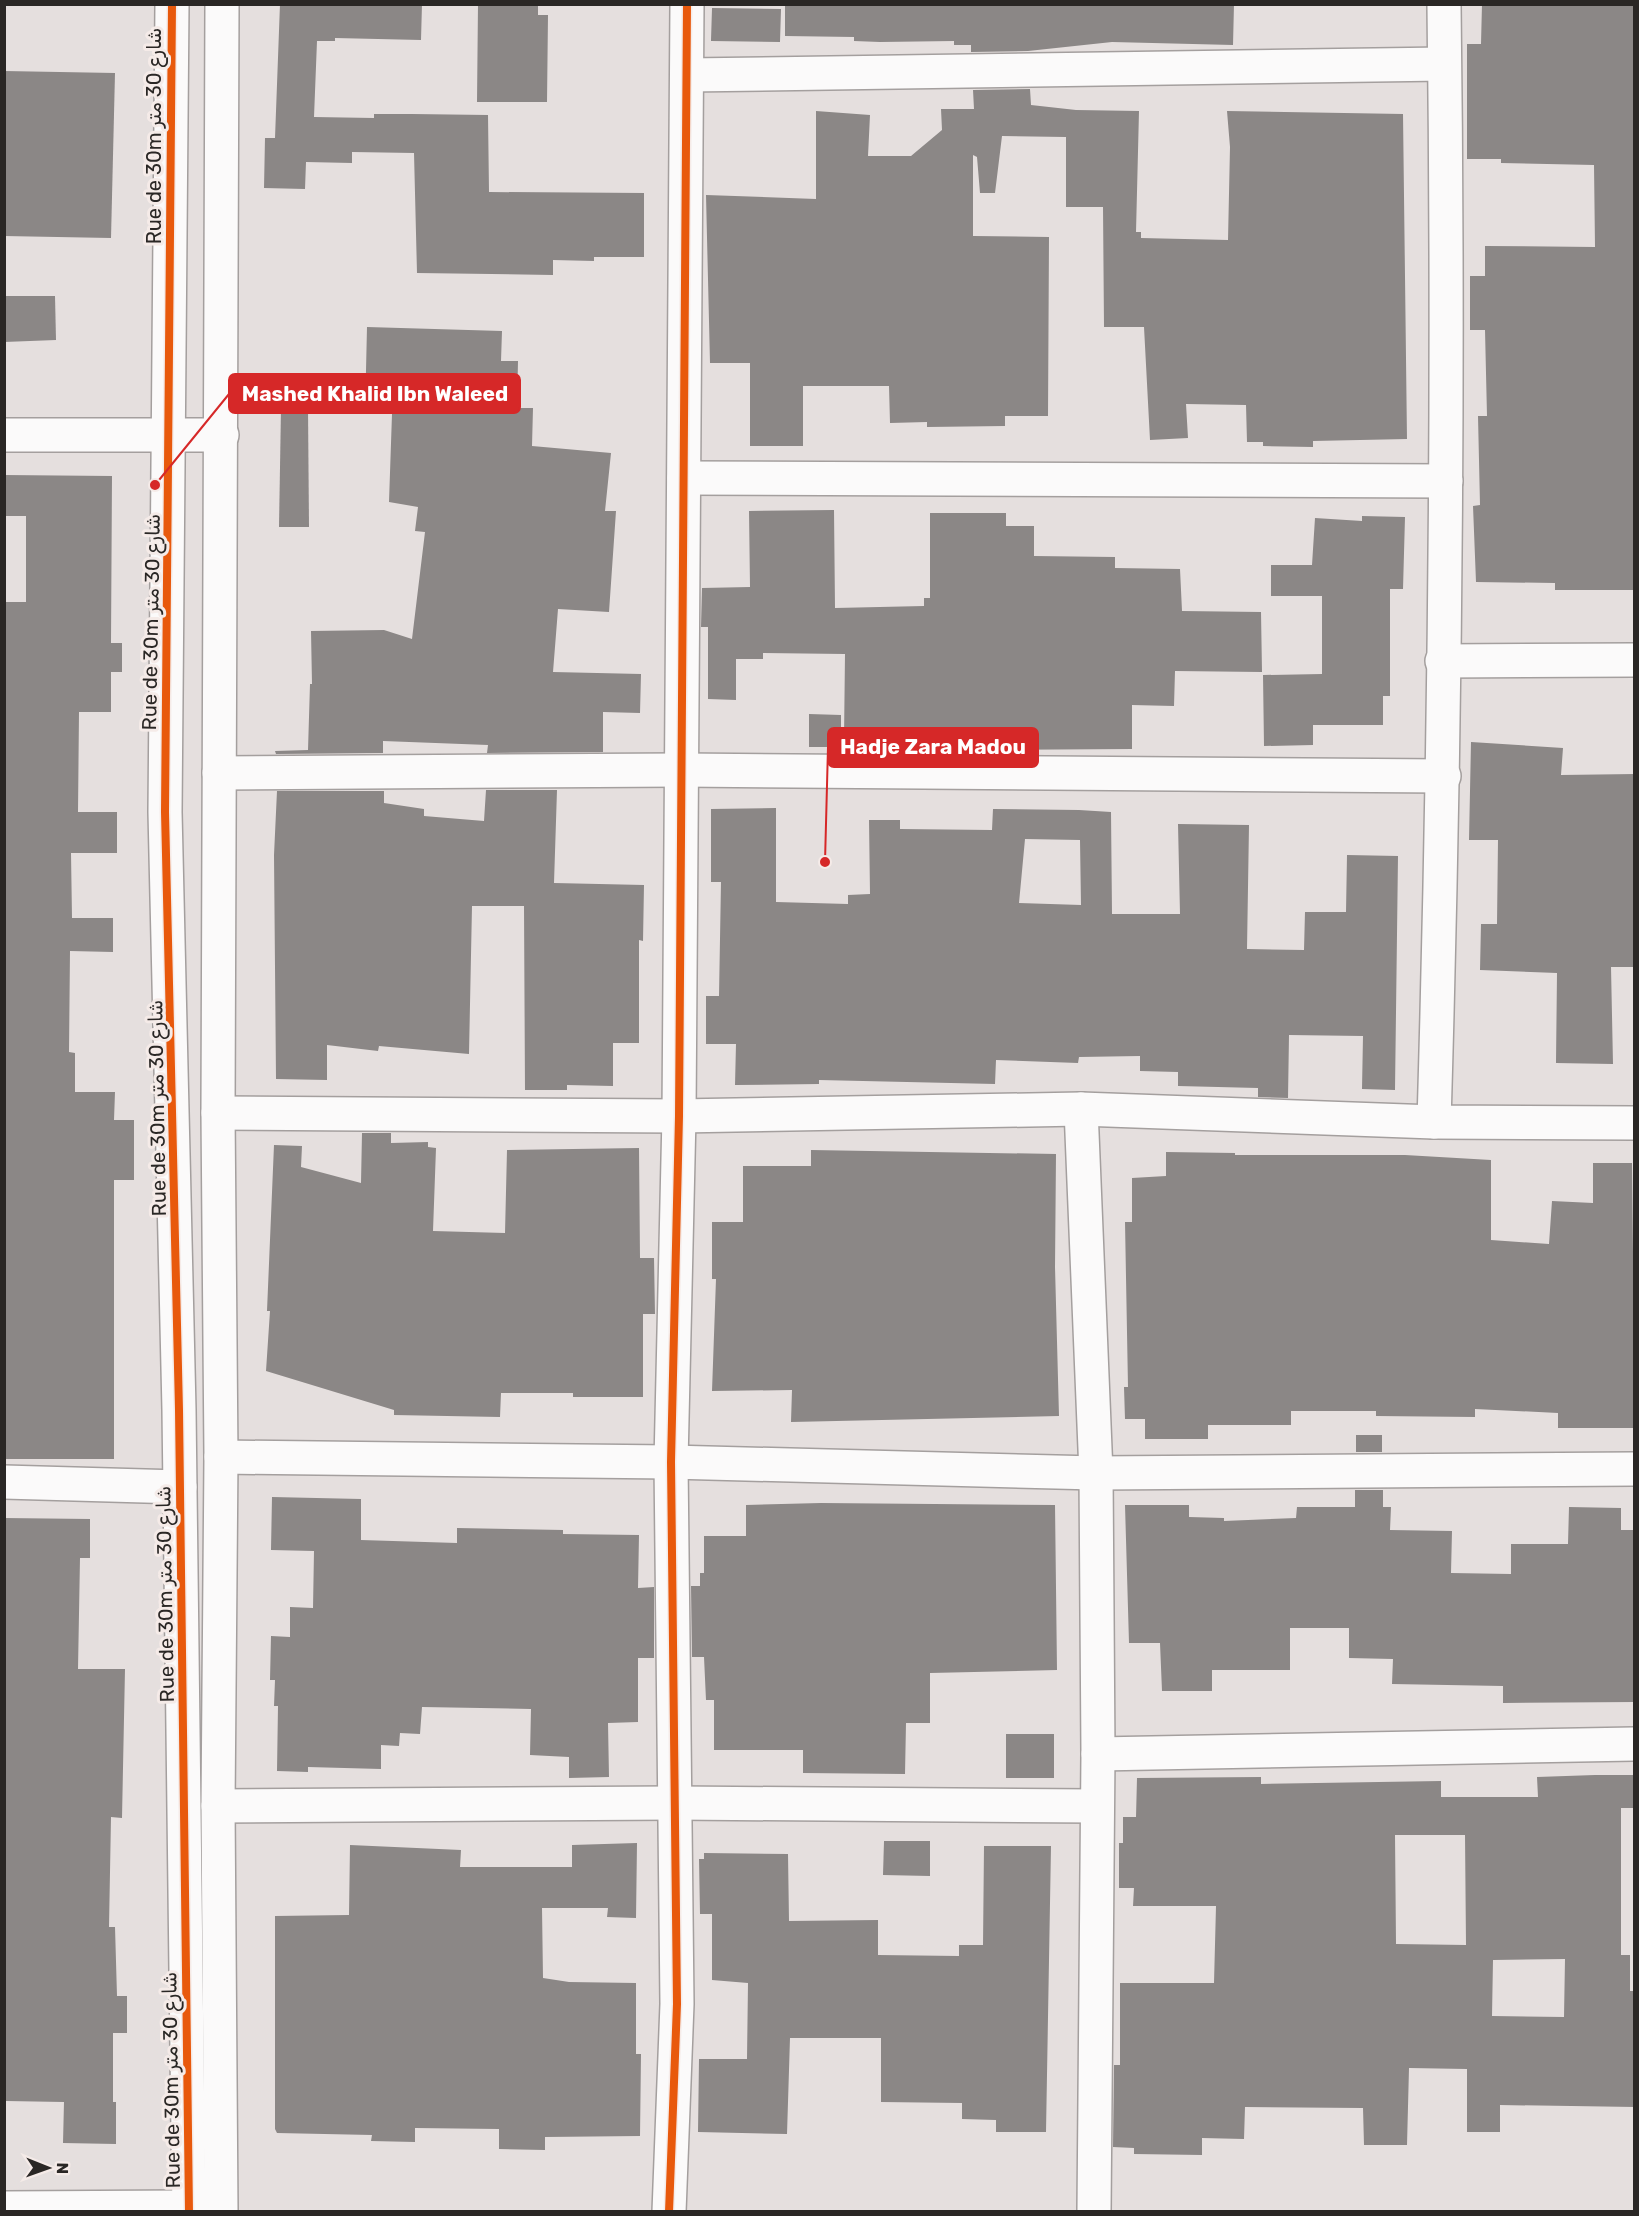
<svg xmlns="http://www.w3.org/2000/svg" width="1639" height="2216" font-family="Rubik,Cairo,sans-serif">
  <rect width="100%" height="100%" fill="#e5dfde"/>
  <g fill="#8b8786" fill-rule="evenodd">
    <path d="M 280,4 L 422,4 L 421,40 L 335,38 L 335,41 L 317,41 L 314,117 L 374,118 L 374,114 L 412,114 L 488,115 L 489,192 L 644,193 L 644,257 L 594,257 L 594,261 L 553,260 L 553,275 L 417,273 L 414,153 L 352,152 L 352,163 L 306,162 L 305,189 L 264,188 L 265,138 L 275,138 Z"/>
    <path d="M 478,4 L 538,4 L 538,15 L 548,15 L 547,102 L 477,102 Z"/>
    <path d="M 785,4 L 1234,4 L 1233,45 L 1112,42 L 1028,51 L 971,52 L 971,45 L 954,45 L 954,41 L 880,42 L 854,41 L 854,37 L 785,36 Z"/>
    <path d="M 1482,4 L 1635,4 L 1635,590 L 1555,590 L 1555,583 L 1476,582 L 1473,506 L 1480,505 L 1478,416 L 1487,416 L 1485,330 L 1470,330 L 1470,276 L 1485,276 L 1485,246 L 1595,247 L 1594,165 L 1501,163 L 1501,159 L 1467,159 L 1467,44 L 1481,44 Z"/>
    <path d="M 712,8 L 781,9 L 780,42 L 711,41 Z"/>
    <path d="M 4,71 L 115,73 L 111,238 L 4,236 Z"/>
    <path d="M 1030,89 L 1031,105 L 1076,110 L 1139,111 L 1136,232 L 1141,232 L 1141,238 L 1228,240 L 1230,147 L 1227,111 L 1403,114 L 1407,439 L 1313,441 L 1313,447 L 1263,446 L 1263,442 L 1247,442 L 1246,405 L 1186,404 L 1188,438 L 1150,440 L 1144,327 L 1104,327 L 1103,207 L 1066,207 L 1066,137 L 1002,136 L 995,193 L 980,193 L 977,157 L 973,155 L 973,236 L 1049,237 L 1048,416 L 1005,416 L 1005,426 L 927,427 L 927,422 L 890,423 L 889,386 L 803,386 L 803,446 L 750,446 L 750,363 L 710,363 L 706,195 L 816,199 L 816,111 L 870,115 L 868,156 L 911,156 L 942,130 L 941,109 L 974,109 L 973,90 Z"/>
    <path d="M 4,296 L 55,296 L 56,340 L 4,342 Z"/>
    <path d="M 367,327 L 502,331 L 501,361 L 518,361 L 517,408 L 533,408 L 532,446 L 611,453 L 605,511 L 616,511 L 609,612 L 558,609 L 553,672 L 641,674 L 640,713 L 603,712 L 603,752 L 487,753 L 488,745 L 383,741 L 383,753 L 276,754 L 275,751 L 308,750 L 310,684 L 312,684 L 311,631 L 384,630 L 412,639 L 425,532 L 415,531 L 418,507 L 389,502 L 392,414 L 365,414 Z"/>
    <path d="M 281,408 L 308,408 L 309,527 L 279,527 Z"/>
    <path d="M 4,475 L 112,476 L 111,643 L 122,643 L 122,672 L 111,672 L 111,712 L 79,712 L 78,812 L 117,812 L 117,853 L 71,853 L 72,918 L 113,918 L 113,952 L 70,951 L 69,1052 L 75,1053 L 75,1092 L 115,1092 L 114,1120 L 134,1120 L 134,1180 L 114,1180 L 114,1459 L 4,1459 L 4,602 L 26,602 L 26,516 L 4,516 Z"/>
    <path d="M 834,510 L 835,608 L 924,606 L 924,598 L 930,598 L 930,513 L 1006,513 L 1006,526 L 1034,526 L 1034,556 L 1115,557 L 1115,568 L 1180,569 L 1182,611 L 1261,612 L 1262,672 L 1175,671 L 1174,706 L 1132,705 L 1132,749 L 982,750 L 983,742 L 925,747 L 924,739 L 844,739 L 845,654 L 763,653 L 763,659 L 736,659 L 736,700 L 708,699 L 708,627 L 701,627 L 702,588 L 750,587 L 749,511 Z"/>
    <path d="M 1362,516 L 1405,517 L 1403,589 L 1390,589 L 1390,696 L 1383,696 L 1383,725 L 1313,725 L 1313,745 L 1264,746 L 1263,675 L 1322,674 L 1322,596 L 1271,596 L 1271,565 L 1312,565 L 1315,518 L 1362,521 Z"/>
    <path d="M 809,714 L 841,715 L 841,747 L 809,747 Z"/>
    <path d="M 1471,742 L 1563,748 L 1561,775 L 1635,774 L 1635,967 L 1611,967 L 1613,1064 L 1556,1063 L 1557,973 L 1480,970 L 1481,924 L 1497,924 L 1498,840 L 1469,840 Z"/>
    <path d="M 486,790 L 557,790 L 554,883 L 644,885 L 643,941 L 639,940 L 639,1043 L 613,1043 L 613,1086 L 567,1085 L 567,1090 L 525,1090 L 524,906 L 472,906 L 469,1054 L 379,1046 L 378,1051 L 327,1045 L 327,1080 L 276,1079 L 274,855 L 277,791 L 384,791 L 384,803 L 424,809 L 424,816 L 484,821 Z"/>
    <path d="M 776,808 L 776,902 L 848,904 L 848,895 L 870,894 L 869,820 L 900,820 L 900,829 L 992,830 L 993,809 L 1079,810 L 1111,812 L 1112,914 L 1180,914 L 1178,824 L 1249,825 L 1247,949 L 1304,950 L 1305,912 L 1346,912 L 1347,855 L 1398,856 L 1395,1090 L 1362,1089 L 1363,1036 L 1289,1035 L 1288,1098 L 1258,1097 L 1258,1088 L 1178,1086 L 1178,1072 L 1140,1071 L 1140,1056 L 1079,1057 L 1078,1063 L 996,1060 L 995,1084 L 819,1080 L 819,1084 L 735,1085 L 736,1044 L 706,1044 L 706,996 L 719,996 L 721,882 L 711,882 L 711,809 ZM 1025,839 L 1080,840 L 1081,905 L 1019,903 Z"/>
    <path d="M 362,1133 L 391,1133 L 391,1143 L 428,1142 L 428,1147 L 436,1148 L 433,1231 L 505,1233 L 507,1150 L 639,1148 L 640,1258 L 654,1258 L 655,1314 L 643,1314 L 643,1397 L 573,1397 L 573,1393 L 501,1393 L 500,1417 L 394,1415 L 394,1410 L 266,1371 L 270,1311 L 267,1311 L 274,1145 L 302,1146 L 301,1167 L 361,1183 Z"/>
    <path d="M 811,1150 L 1056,1154 L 1055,1267 L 1059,1416 L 791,1422 L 792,1390 L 712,1391 L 716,1279 L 712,1279 L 712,1222 L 743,1222 L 743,1166 L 811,1166 Z"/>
    <path d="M 1166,1152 L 1235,1153 L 1235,1155 L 1405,1155 L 1491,1160 L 1491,1240 L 1549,1244 L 1552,1201 L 1593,1203 L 1593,1163 L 1632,1163 L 1635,1428 L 1558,1428 L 1558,1413 L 1475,1409 L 1475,1417 L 1376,1416 L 1376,1411 L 1291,1411 L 1291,1425 L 1208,1425 L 1208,1439 L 1145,1439 L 1145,1419 L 1125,1419 L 1124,1387 L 1128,1387 L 1125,1222 L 1132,1222 L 1132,1178 L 1166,1176 Z"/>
    <rect x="1356" y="1435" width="26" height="17"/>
    <path d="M 1355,1490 L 1383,1490 L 1383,1507 L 1391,1507 L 1390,1530 L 1452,1531 L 1451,1573 L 1511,1574 L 1511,1544 L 1568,1544 L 1569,1507 L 1621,1508 L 1621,1530 L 1635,1530 L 1635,1702 L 1503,1703 L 1503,1686 L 1392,1684 L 1393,1659 L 1349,1658 L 1349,1628 L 1290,1628 L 1290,1670 L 1212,1670 L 1212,1691 L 1162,1691 L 1160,1643 L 1129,1643 L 1125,1505 L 1189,1505 L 1189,1517 L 1224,1518 L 1224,1521 L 1296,1518 L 1297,1507 L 1355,1507 Z"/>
    <path d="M 272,1497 L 361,1499 L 361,1540 L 457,1543 L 457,1528 L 563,1530 L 563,1534 L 639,1535 L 638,1588 L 654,1587 L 654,1658 L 638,1658 L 638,1722 L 608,1723 L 609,1777 L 569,1778 L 569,1757 L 530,1755 L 531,1709 L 422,1707 L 420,1734 L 400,1733 L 399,1746 L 381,1745 L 381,1769 L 308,1767 L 308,1772 L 277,1771 L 278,1706 L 274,1706 L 275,1680 L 270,1680 L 271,1636 L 290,1637 L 290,1607 L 313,1608 L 314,1551 L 271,1550 Z"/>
    <path d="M 821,1503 L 1055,1505 L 1057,1670 L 930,1673 L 930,1723 L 906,1723 L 905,1774 L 803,1773 L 803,1750 L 714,1750 L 714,1700 L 706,1700 L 704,1657 L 692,1657 L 691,1586 L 700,1586 L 700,1573 L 704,1573 L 704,1536 L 746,1536 L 746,1505 Z"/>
    <path d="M 4,1518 L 90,1519 L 90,1558 L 80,1558 L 78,1669 L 125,1669 L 122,1818 L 111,1817 L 109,1927 L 115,1927 L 117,1996 L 127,1996 L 127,2033 L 113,2033 L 113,2102 L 116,2102 L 116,2144 L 63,2143 L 64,2102 L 6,2101 Z"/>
    <rect x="1006" y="1734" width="48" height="44"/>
    <path d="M 1595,1775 L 1635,1775 L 1635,1808 L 1621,1808 L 1621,1955 L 1630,1955 L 1630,1991 L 1635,1991 L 1635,2107 L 1500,2105 L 1500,2132 L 1467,2132 L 1467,2069 L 1409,2068 L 1407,2145 L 1364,2145 L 1363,2108 L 1245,2107 L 1244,2139 L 1202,2138 L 1202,2155 L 1134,2154 L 1134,2148 L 1113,2147 L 1114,2065 L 1120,2065 L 1120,1983 L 1214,1983 L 1216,1906 L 1133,1906 L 1134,1888 L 1119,1888 L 1119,1843 L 1123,1843 L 1123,1817 L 1136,1817 L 1137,1778 L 1261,1777 L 1261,1784 L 1441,1781 L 1441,1797 L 1538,1797 L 1537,1777 ZM 1395,1835 L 1465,1835 L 1466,1945 L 1396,1944 ZM 1565,1959 L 1564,2017 L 1492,2016 L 1493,1960 Z"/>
    <path d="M 884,1841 L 930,1841 L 930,1876 L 883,1875 Z"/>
    <path d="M 637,1843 L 636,1918 L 607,1917 L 608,1908 L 542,1908 L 543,1978 L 569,1982 L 636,1983 L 636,2054 L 641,2054 L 640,2136 L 545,2137 L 545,2150 L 499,2149 L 499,2129 L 415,2128 L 415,2142 L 371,2141 L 372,2135 L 277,2133 L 275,2129 L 275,1916 L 349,1915 L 350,1845 L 461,1850 L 460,1867 L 572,1867 L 572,1845 Z"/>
    <path d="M 984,1846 L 1051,1846 L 1046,2132 L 996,2132 L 996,2120 L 962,2119 L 962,2103 L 881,2102 L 881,2038 L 790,2038 L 787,2134 L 698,2132 L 699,2059 L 747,2059 L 748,1983 L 712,1980 L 712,1914 L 700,1914 L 699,1859 L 704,1859 L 704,1853 L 788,1854 L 789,1921 L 878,1920 L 878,1955 L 959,1956 L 959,1945 L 983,1945 Z"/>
  </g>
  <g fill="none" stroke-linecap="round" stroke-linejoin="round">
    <defs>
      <g id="minor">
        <path d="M 687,75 L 1444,64"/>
        <path d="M 4,435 L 222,435"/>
        <path d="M 684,478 L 1446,481"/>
        <path d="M 1442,661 L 1634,660"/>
        <path d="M 219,773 L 681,770 L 1444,776"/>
        <path d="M 1081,1109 L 1096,1473 L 1098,1754 L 1094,2212"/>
        <path d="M 218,1113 L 679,1116 L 1081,1109 L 1434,1122 L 1634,1123"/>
        <path d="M 1434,1122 C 1445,750 1449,377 1444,4"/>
        <path d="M 221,1457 L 671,1462 L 1096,1473 L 1634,1469"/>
        <path d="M 4,1482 L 180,1487"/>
        <path d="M 1098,1754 L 1634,1744"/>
        <path d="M 218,1806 L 675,1803 L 1096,1806"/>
        <path d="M 4,2208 L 189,2207 L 213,2212"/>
        <path d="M 669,2212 L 677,2004 L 671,1462 L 679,1116 L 687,4"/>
      </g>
      <g id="tertiary">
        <path d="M 172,4 L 165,812 L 179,1410 L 189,2212"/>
        <path d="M 221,2212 L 218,1806 L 221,1457 L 218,1113 L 222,4"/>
      </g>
    </defs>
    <use href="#minor" stroke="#a49f9e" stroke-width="36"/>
    <use href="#tertiary" stroke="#a49f9e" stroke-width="36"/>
    <use href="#minor" stroke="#fbfafa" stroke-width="33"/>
    <use href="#tertiary" stroke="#fbfafa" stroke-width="33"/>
    <defs>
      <g id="cycleway">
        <path d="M 172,4 L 165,812 L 179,1410 L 189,2212"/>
        <path d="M 669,2212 L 677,2004 L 671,1462 L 679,1116 L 687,4"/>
      </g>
    </defs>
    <use href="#cycleway" stroke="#f5ebe8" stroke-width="11"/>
    <use href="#cycleway" stroke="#e8590c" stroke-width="8"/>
  </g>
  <g text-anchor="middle" stroke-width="6" stroke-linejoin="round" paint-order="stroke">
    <g font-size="20" fill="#2a2725" stroke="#f5ebe8">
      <text transform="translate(154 136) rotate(-90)" y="7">Rue de 30m شارع 30 متر</text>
      <text transform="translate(151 622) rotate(-89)" y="7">Rue de 30m شارع 30 متر</text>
      <text transform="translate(157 1108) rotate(-91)" y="7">Rue de 30m شارع 30 متر</text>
      <text transform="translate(165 1594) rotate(-91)" y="7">Rue de 30m شارع 30 متر</text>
      <text transform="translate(171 2080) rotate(-91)" y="7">Rue de 30m شارع 30 متر</text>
    </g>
  </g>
  <path fill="none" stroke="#d62828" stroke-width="2" d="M155 485L229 394M825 862L828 747"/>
  <g fill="#d62828" stroke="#f5ebe8" stroke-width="2">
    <circle cx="155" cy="485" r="6"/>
    <circle cx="825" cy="862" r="6"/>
  </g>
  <g fill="#d62828" stroke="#d62828" stroke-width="2">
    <rect x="229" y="374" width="291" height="39" rx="6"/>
    <rect x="828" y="728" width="210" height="39" rx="6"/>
  </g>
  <g font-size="21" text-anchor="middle" font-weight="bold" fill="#fff">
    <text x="375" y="401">Mashed Khalid Ibn Waleed</text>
    <text x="933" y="754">Hadje Zara Madou</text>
  </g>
  <rect width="1639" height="2216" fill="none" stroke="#2a2725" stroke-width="12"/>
  <g transform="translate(48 2168) rotate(91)" stroke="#f5ebe8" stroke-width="4.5" paint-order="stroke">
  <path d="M0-4.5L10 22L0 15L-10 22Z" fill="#2a2725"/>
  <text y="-9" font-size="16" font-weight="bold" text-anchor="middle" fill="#2a2725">N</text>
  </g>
</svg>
